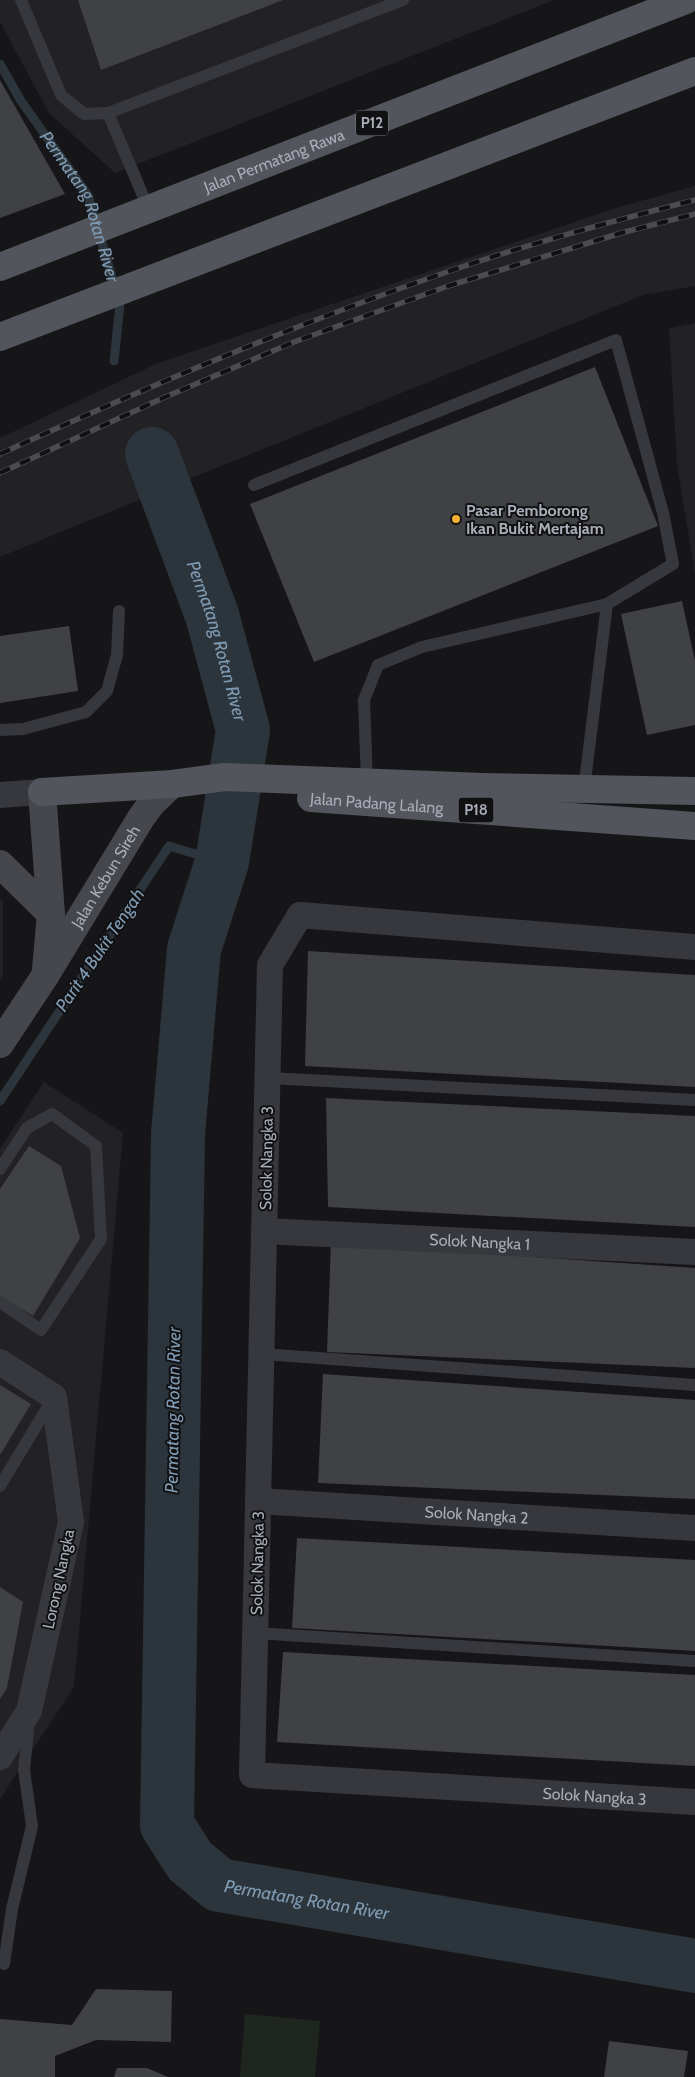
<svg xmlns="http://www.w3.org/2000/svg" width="695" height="2077" font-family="Cabin,sans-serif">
  <rect width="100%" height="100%" fill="#161618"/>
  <g fill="#222225">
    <path d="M 0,0 L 554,0 L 115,173 L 49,113 L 0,22 Z"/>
    <path d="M 695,186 L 695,286 L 643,295 L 214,469 L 0,557 L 0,438 L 158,363 L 619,207 Z"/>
    <path d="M 695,323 L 695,573 L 677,465 L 669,328 Z"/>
    <path d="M 0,898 L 3,901 L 3,976 L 0,981 Z"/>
    <path d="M 44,1082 L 123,1133 L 74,1687 L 0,1799 L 0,1149 Z"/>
  </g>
  <path fill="#1e261f" d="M 245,2014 L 320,2021 L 315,2077 L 240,2077 Z"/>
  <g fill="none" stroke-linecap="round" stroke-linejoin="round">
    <g stroke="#2c353c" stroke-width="9">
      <path id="s1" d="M 0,64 L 21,101 L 88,195 L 120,304 L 114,361"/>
      <path d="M 0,1101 L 169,846 L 222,862"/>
    </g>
    <path stroke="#2c353c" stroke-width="54" id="s2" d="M 152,454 L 212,615 L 243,730 L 222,862 L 194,949 L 178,1134 L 167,1825 L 190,1861 L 219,1885 L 695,1966"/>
  </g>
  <g fill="#404145">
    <path d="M 78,0 L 283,0 L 101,70 Z"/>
    <path d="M 0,80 L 65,194 L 0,218 Z"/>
    <path d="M 595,367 L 658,526 L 314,662 L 250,504 Z"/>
    <path d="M 682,601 L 695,661 L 695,725 L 647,735 L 621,614 Z"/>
    <path d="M 69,626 L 78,691 L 0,703 L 0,636 Z"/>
    <path d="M 308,951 L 695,975 L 695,1087 L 305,1066 Z"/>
    <path d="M 326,1098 L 695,1116 L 695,1227 L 328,1207 Z"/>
    <path d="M 29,1146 L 61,1166 L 80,1238 L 33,1316 L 0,1296 L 0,1189 Z"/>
    <path d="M 331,1243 L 695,1268 L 695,1368 L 327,1352 Z"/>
    <path d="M 323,1374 L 695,1400 L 695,1499 L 318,1483 Z"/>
    <path d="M 0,1385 L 31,1404 L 0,1455 Z"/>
    <path d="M 297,1538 L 695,1560 L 695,1651 L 292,1628 Z"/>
    <path d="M 0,1587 L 23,1602 L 7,1688 L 0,1699 Z"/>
    <path d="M 283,1652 L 695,1675 L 695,1766 L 277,1742 Z"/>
    <path d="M 96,1989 L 172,1991 L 171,2042 L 96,2040 L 55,2056 L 55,2077 L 0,2077 L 0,2019 L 72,2025 Z"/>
    <path d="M 609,2041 L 688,2051 L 684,2077 L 604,2077 Z"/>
    <path d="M 117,2068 L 147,2068 L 168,2077 L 114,2077 Z"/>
  </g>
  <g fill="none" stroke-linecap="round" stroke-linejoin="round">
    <g stroke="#37383d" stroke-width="12">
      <path d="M 21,0 L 61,95 L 84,114 L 108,113 L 403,0"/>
      <path d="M 108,113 L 149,210"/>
      <path d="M 254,485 L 616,340 L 663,513 L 673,564 L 607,604"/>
      <path d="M 0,730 L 23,729 L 86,712 L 107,691 L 117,655 L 119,611"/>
      <path d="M 367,783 L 364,700 L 378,665 L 422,647 L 607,604 L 584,789"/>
      <path d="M 268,1078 L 695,1100"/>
      <path d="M 0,1169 L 27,1128 L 52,1114 L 96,1146 L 101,1239 L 41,1330 L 0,1302"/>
      <path d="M 262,1354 L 695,1385"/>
      <path d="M 0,1486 L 52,1400"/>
      <path d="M 255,1633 L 695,1661"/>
      <path d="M 4,1964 L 12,1909 L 32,1826 L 24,1770 L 29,1721"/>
    </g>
    <g stroke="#37383d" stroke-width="26">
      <path d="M 0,795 L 42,792"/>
      <path id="s3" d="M 695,947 L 300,915 L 270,965 L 252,1775 L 695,1802"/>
      <path id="s4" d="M 264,1231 L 695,1252"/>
      <path d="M 0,1362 L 54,1397 L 71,1522 L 29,1711 L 0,1757"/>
      <path id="s5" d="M 258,1501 L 695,1528"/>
    </g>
    <g stroke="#45474d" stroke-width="28">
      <path d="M 42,792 L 51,914 L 46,969"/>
      <path d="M 0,864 L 51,914"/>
      <path id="s6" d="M 0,1044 L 45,976 L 141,818 L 152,803 L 172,784"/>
    </g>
    <g stroke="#53555c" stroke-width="28">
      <path id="s7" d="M 0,267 L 686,0"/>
      <path d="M 0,337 L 695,71"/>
      <path d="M 42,792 L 172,784 L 225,777 L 483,787 L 695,791"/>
      <path id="s8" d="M 311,798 L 695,826"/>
    </g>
    <defs>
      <g id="rail">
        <path d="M 0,454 C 144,388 291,326 441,274 C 524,245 610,222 695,200"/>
        <path d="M 0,473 L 163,398 L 294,342 L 448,286 L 621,233 L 695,214"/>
      </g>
    </defs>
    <use href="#rail" stroke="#4a4c52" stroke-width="5.5"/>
    <use href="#rail" stroke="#111113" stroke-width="4" stroke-dasharray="11" stroke-linecap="butt"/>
  </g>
  <circle fill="#f2b134" stroke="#111113" stroke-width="2" cx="456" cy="519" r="5"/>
  <g text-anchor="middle" stroke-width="4" stroke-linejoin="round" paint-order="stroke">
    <g fill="#111113" stroke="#7b7e86" stroke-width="1">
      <rect x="356" y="110.5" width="32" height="25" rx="4"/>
      <rect x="458.5" y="797.5" width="35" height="25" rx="4"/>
    </g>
    <g font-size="15" font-weight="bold" fill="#a8adb8">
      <text x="372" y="128">P12</text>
      <text x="476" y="815">P18</text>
    </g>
    <g font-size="16" fill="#a8adb8" stroke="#111113">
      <text dy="6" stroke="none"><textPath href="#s7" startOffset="294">Jalan Permatang Rawa</textPath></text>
      <text dy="6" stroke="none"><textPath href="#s8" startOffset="66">Jalan Padang Lalang</textPath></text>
      <text dy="6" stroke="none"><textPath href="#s6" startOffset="198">Jalan Kebun Sireh</textPath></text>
      <text transform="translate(266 1158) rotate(-89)" y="6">Solok Nangka 3</text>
      <text dy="6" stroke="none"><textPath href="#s4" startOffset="216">Solok Nangka 1</textPath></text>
      <text dy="6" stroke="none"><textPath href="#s5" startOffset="219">Solok Nangka 2</textPath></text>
      <text transform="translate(257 1563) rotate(-89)" y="6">Solok Nangka 3</text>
      <text transform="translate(58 1579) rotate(-78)" y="6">Lorong Nangka</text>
      <text dy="6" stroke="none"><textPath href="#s3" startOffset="1608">Solok Nangka 3</textPath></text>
    </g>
    <g font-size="16" font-weight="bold" fill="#a8adb8" stroke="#111113" text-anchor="start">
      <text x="466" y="516">Pasar Pemborong<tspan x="466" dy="18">Ikan Bukit Mertajam</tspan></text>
    </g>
    <g font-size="18" font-style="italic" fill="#7f9bb3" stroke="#111113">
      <text dy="6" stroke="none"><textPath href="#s1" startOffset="165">Permatang Rotan River</textPath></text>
      <text dy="6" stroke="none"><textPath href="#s2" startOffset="198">Permatang Rotan River</textPath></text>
      <text transform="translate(100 950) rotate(-56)" y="6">Parit 4 Bukit Tengah</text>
      <text transform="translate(173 1410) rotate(-89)" y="6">Permatang Rotan River</text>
      <text dy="6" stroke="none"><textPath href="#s2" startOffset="1562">Permatang Rotan River</textPath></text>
    </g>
  </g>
</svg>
